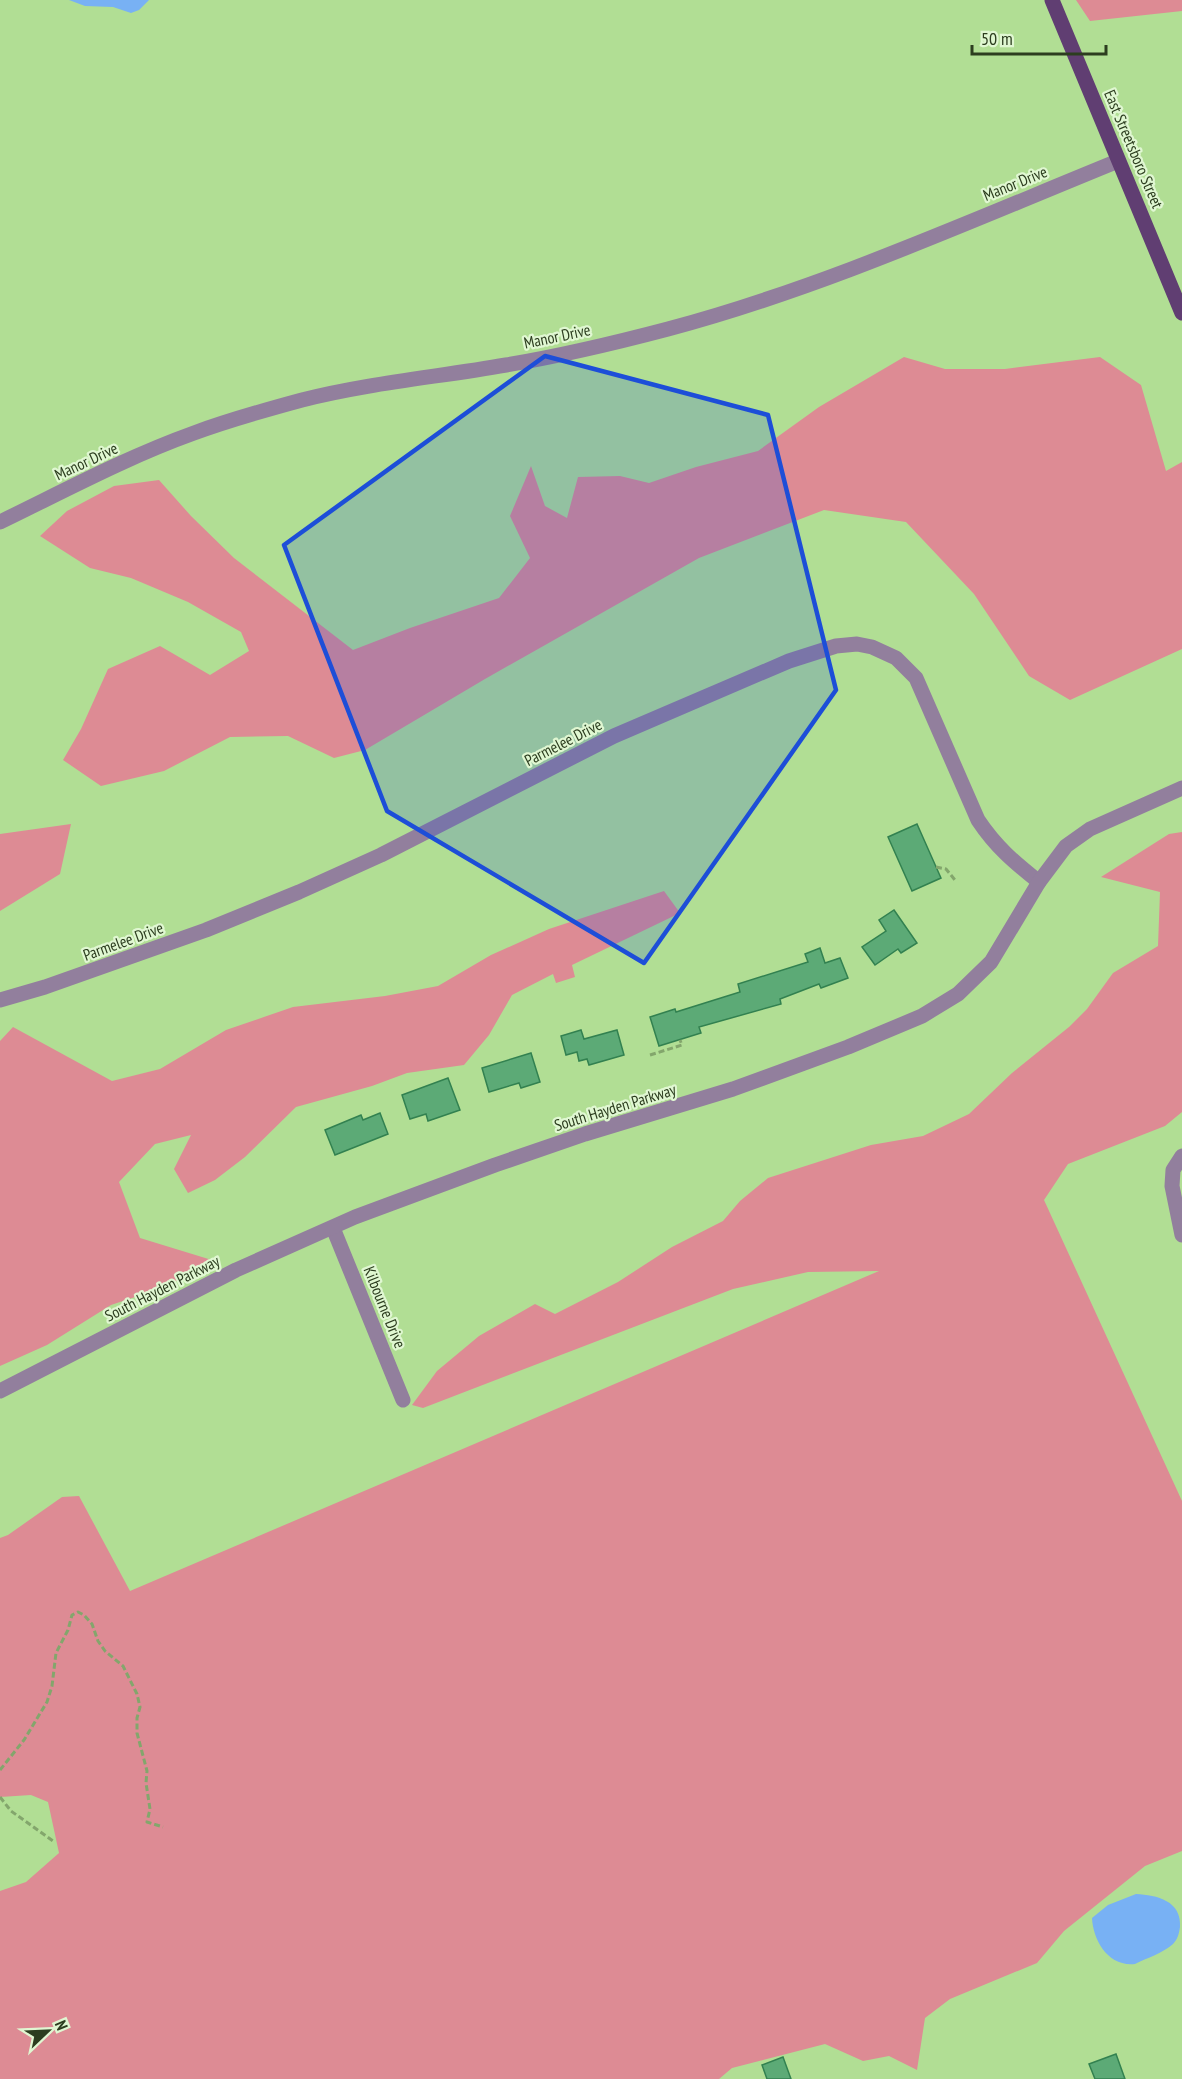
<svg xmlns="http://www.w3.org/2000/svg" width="1182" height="2079" font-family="'PT Sans Narrow',sans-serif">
  <rect width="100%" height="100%" fill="#b1de94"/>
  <g fill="#dd8b94">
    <path d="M 1076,0 L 1182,0 L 1182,11 L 1090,21 Z"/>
    <path d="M 904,357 L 945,369 L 1005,369 L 1100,357 L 1141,385 L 1166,471 L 1182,462 L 1182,649 L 1070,700 L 1029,676 L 974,594 L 906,522 L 824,510 L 699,558 L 485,679 L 365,750 L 334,758 L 288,736 L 230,737 L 164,771 L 101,786 L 63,760 L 81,729 L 108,669 L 160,646 L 210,675 L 249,651 L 241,632 L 188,602 L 131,578 L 90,568 L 40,536 L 67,511 L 114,486 L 159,480 L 191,516 L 234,558 L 353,650 L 410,628 L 499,598 L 530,558 L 510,516 L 531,466 L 545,506 L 567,518 L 578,477 L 620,476 L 649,483 L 696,467 L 758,451 L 819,407 Z"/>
    <path d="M 71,824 L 60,874 L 0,911 L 0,834 Z"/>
    <path d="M 1182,832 L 1182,1112 L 1165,1126 L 1068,1164 L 1044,1200 L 1182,1501 L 1182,1851 L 1145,1866 L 1064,1931 L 1037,1963 L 950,1999 L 925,2018 L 917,2070 L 889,2056 L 863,2061 L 825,2044 L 732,2068 L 719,2079 L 0,2079 L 0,1891 L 26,1882 L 59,1853 L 48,1802 L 31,1795 L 0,1797 L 0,1538 L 8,1535 L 62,1497 L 79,1496 L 130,1591 L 879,1271 L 808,1272 L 733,1289 L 423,1408 L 412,1405 L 437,1371 L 479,1336 L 535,1304 L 555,1314 L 618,1282 L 672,1247 L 723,1221 L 740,1201 L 768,1178 L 871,1145 L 923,1136 L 969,1114 L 1012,1073 L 1069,1027 L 1087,1009 L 1113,973 L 1158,946 L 1160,892 L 1101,877 L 1169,834 Z"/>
    <path d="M 664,891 L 680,913 L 572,965 L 575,977 L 556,983 L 553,974 L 512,995 L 489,1035 L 464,1065 L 407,1073 L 372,1086 L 296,1107 L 245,1157 L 215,1180 L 188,1193 L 174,1169 L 191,1135 L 155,1144 L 119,1182 L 140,1238 L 215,1261 L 165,1287 L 111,1305 L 47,1345 L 0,1366 L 0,1041 L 13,1027 L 112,1081 L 160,1069 L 226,1030 L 293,1007 L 385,996 L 438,986 L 491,955 L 549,929 Z"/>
  </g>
  <g fill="#78b1f4">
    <path d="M 69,0 L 149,0 L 139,10 L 131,13 L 113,7 L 85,6 Z"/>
    <path d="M 1136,1894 C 1157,1895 1182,1901 1180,1927 C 1179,1933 1178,1939 1173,1944 C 1163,1953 1147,1958 1135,1964 C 1108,1967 1093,1940 1092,1918 L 1108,1905 Z"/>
  </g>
  <g fill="#5caa76" stroke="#328150" stroke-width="1.5">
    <path d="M 917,824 L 941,878 L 912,891 L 888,837 Z"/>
    <path d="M 894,910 L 917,943 L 901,953 L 898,949 L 875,965 L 862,947 L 886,931 L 879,920 Z"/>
    <path d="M 820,948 L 825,963 L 840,958 L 848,978 L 821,988 L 819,984 L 780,999 L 781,1004 L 699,1027 L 701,1033 L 659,1046 L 650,1017 L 675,1009 L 676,1012 L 740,992 L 738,984 L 808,962 L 805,954 Z"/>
    <path d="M 581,1030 L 584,1039 L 617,1030 L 624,1055 L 589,1065 L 587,1059 L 579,1061 L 577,1052 L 566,1055 L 561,1036 Z"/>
    <path d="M 531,1053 L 540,1082 L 521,1088 L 519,1083 L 489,1092 L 482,1068 Z"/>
    <path d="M 448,1078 L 460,1110 L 428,1121 L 426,1114 L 410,1119 L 402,1095 Z"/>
    <path d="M 380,1113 L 388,1134 L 335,1155 L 325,1130 L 361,1115 L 363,1120 Z"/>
    <path d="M 1116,2054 L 1125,2079 L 1095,2079 L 1089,2064 Z"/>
    <path d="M 783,2057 L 791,2079 L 767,2079 L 762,2065 Z"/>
  </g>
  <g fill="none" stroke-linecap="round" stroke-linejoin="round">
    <g stroke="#83a66c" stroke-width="3" stroke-dasharray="6 3" stroke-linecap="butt">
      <path d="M 936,867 L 946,869 L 955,880"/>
      <path d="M 650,1055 L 682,1045 L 680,1040"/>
      <path d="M 0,1770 L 24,1740 L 47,1702 L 52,1686 L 56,1653 L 68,1630 L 72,1615 L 78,1612 L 84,1615 L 92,1624 L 98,1641 L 105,1651 L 123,1666 L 137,1694 L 140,1707 L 137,1718 L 137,1733 L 147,1771 L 146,1783 L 150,1809 L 147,1822 L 163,1827"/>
      <path d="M 0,1797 L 11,1811 L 53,1841"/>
    </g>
    <g stroke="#927f9d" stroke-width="15">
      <path d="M 0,522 C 64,491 127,457 194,433 C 229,420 265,410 302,400 C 369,383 438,377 506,365 C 560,356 615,343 668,329 C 822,288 970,221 1118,161"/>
      <path d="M 0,1000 L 45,987 L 206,930 L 299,892 L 381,855 L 614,736 L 789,661 L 836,646 L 857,644 L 872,647 L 896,658 L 916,678 L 978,820 C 996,847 1014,862 1039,882"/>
      <path d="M 1182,1156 L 1173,1170 L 1172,1186 L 1182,1235"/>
      <path d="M 333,1228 L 403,1400"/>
      <path d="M 0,1391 L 236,1270 L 355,1217 L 495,1165 L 585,1134 L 733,1089 L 848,1047 L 922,1016 L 958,994 L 991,962 L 1039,882 L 1066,846 L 1090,829 L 1182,788"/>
    </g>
    <path stroke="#603e72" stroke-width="15" d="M 1052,0 L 1182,313"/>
  </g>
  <path fill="#1d4ed8" fill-opacity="0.2" stroke="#1d4ed8" stroke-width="4.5" stroke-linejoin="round" d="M 545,356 L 768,415 L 836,690 L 644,963 L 387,811 L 284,545 Z"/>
  <g text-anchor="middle" stroke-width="4.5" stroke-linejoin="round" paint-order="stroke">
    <g font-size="16" fill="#2c3d1f" stroke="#e0f7d2">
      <text transform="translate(1134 149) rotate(67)" y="6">East Streetsboro Street</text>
      <text transform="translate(1015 183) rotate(-22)" y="6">Manor Drive</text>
      <text transform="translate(557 336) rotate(-12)" y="6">Manor Drive</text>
      <text transform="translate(86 461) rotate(-25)" y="6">Manor Drive</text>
      <text transform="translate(563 742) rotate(-27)" y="6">Parmelee Drive</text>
      <text transform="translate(123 941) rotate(-20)" y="6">Parmelee Drive</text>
      <text transform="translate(615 1107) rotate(-17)" y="6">South Hayden Parkway</text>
      <text transform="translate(162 1288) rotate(-27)" y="6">South Hayden Parkway</text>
      <text transform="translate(385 1307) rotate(68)" y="6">Kilbourne Drive</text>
    </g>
  </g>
  <g transform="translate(48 2031) rotate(67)" stroke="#e0f7d2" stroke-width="4.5" paint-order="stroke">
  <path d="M0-4.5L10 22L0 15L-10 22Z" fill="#2c3d1f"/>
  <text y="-9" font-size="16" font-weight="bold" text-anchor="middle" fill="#2c3d1f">N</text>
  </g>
  <path d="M972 45v9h134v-9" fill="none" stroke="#2c3d1f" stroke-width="3"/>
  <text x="981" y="45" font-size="18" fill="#2c3d1f" stroke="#e0f7d2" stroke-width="4.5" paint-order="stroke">50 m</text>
</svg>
